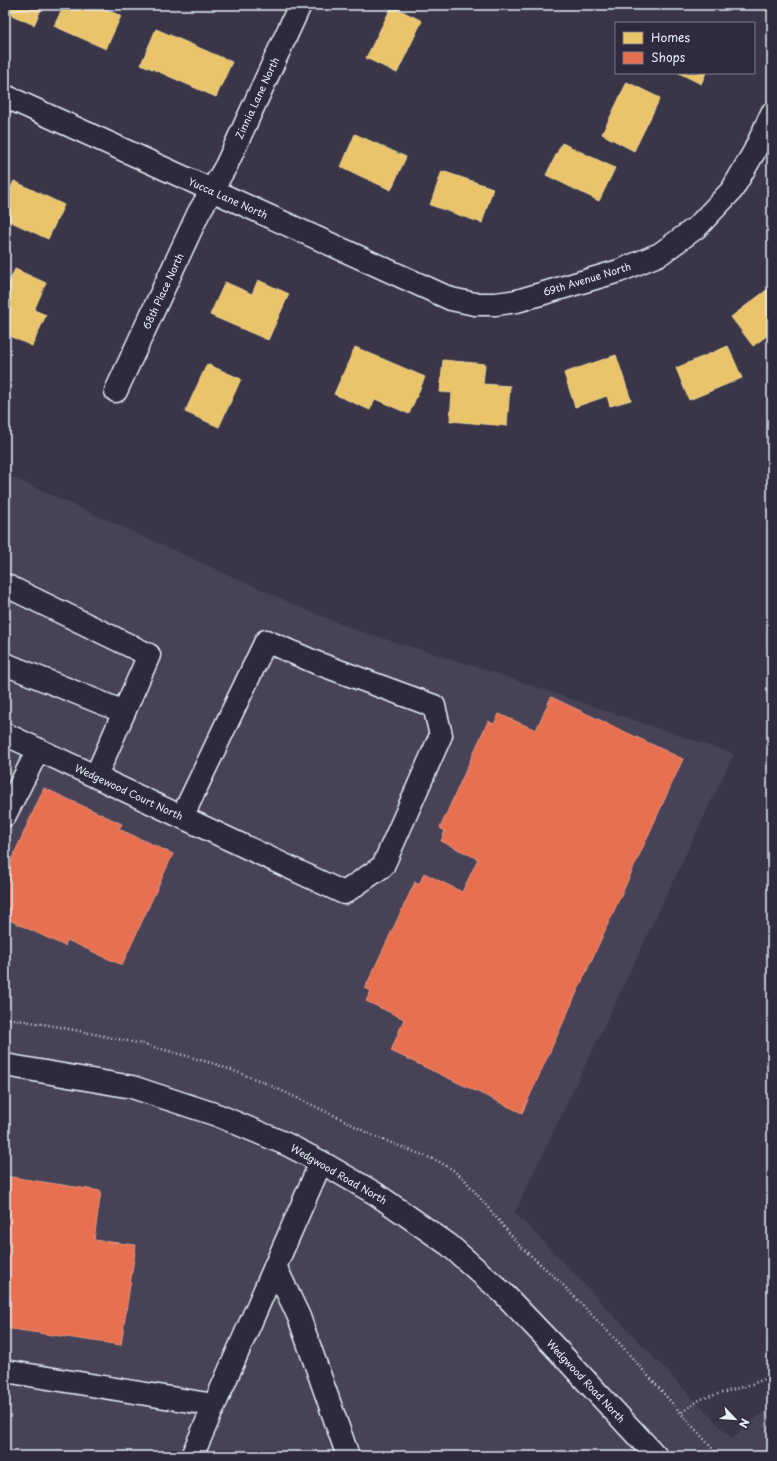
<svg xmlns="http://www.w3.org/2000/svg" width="777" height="1461" font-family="'Playpen Sans',sans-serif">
  <rect width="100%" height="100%" fill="#3a3648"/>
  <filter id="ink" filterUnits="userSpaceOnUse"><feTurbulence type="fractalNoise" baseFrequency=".025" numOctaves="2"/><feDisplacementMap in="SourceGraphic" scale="8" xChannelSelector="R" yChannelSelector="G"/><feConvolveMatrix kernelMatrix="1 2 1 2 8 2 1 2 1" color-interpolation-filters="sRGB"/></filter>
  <g filter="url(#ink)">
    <path fill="#464354" d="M 5,474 L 311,612 L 359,631 L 474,666 L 734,754 L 515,1212 L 732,1439 L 772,1404 L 772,1456 L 5,1456 Z"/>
    <g fill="#e9c46a" stroke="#e9d295">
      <path d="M 5,5 L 43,5 L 34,25 L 5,12 Z"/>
      <path d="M 64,5 L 97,5 L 121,16 L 106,49 L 54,26 Z"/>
      <path d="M 392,6 L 422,21 L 397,73 L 366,58 Z"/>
      <path d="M 156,29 L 232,62 L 216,97 L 141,64 Z"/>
      <path d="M 679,73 L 706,73 L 701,84 Z"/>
      <path d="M 627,82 L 660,98 L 634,151 L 602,134 Z"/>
      <path d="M 355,134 L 406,157 L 391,190 L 341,167 Z"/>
      <path d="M 562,143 L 615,168 L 599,201 L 546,175 Z"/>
      <path d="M 442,171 L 493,188 L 482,223 L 430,205 Z"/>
      <path d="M 14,181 L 64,205 L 48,239 L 5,219 L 5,200 Z"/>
      <path d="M 15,269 L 46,283 L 34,310 L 46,315 L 32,346 L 5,334 L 5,291 Z"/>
      <path d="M 258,280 L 289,294 L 268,340 L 210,315 L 225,282 L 252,294 Z"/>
      <path d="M 772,286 L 772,332 L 753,346 L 731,317 Z"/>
      <path d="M 728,346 L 742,378 L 689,400 L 676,368 Z"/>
      <path d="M 355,347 L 425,377 L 409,414 L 375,399 L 370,410 L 334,394 Z"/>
      <path d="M 616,355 L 631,400 L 610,406 L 607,396 L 575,407 L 564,373 Z"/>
      <path d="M 443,360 L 485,364 L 483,384 L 510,386 L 507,426 L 450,421 L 452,393 L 440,392 Z"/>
      <path d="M 207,364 L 241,379 L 219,427 L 185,412 Z"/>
    </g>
    <g fill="#e76f51" stroke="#e79683">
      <path d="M 551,697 L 683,759 L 522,1113 L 391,1051 L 404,1019 L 366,1001 L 371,991 L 365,988 L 415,882 L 419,885 L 424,873 L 462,892 L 478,859 L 441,841 L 445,831 L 440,828 L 488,721 L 494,724 L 499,714 L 536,730 Z"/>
      <path d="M 44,788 L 122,824 L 119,829 L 173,854 L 122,965 L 67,940 L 65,946 L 5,918 L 5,874 Z"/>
      <path d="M 5,1176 L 101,1191 L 94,1240 L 136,1245 L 121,1345 L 5,1328 Z"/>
    </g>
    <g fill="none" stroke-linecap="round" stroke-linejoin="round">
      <defs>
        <g id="minor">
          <path d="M 5,96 L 451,299 L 475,304 L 496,304 L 517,301 L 619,271 L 660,254 L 697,227 L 732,190 L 754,152 L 772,113"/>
          <path d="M 116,391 L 199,212 L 226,166 L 300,5"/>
          <path d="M 5,585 L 149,655 L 96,776"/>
          <path d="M 5,664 L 124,712"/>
          <path d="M 5,734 L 344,893 L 383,866 L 441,735 L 434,706 L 317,663 L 266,641 L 182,817"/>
          <path d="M 5,815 L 38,750"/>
          <path d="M 5,1065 L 132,1087 L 217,1115 L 286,1144 L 321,1162 L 376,1194 L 449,1245 L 503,1293 L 551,1343 L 656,1456"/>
          <path d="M 275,1266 L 299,1317 L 348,1456"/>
          <path d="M 5,1371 L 214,1405"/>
          <path d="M 192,1456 L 321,1162"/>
        </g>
      </defs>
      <use href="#minor" stroke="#e8f1f8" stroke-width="25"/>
      <g stroke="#e8f1f8" stroke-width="2.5" stroke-dasharray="1 3" stroke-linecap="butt">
        <path d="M 5,1018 L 55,1026 L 147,1045 L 215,1064 L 261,1081 L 344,1120 L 371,1135 L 438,1161 L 453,1170 L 465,1180 L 519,1245 L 559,1281 L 619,1343 L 719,1456"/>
        <path d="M 682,1412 L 701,1399 L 752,1384 L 772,1376"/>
      </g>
      <use href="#minor" stroke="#2f2a3d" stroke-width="22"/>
    </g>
  </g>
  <g text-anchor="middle" stroke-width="4" stroke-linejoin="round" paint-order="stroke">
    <g font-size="10" fill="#e8f1f8" stroke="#2f2a3d">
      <text transform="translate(257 98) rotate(-65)" y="4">Zinnia Lane North</text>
      <text transform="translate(228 198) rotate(24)" y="4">Yucca Lane North</text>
      <text transform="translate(587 279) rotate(-17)" y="4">69th Avenue North</text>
      <text transform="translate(163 291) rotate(-65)" y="4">68th Place North</text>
      <text transform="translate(129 792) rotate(25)" y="4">Wedgewood Court North</text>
      <text transform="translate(339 1174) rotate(30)" y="4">Wedgwood Road North</text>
      <text transform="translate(586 1381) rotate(47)" y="4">Wedgwood Road North</text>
    </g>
  </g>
  <rect width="777" height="1461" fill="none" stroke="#2f2a3d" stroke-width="20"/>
  <rect x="10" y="10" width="757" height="1441" fill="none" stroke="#e8f1f8" stroke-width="1.5" filter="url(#ink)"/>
  <rect x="615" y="22" width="140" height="52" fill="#2f2a3d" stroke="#797a88"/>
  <rect x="623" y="32" width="20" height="12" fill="#e9c46a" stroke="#797a88"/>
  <text x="651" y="42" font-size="12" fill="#e8f1f8">Homes</text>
  <rect x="623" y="52" width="20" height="12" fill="#e76f51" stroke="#797a88"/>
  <text x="651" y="62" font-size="12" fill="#e8f1f8">Shops</text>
  <g transform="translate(735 1419) rotate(115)" stroke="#2f2a3d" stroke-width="3" paint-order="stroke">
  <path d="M0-3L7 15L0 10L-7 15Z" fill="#e8f1f8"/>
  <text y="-6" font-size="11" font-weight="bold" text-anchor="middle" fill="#e8f1f8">N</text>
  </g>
</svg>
